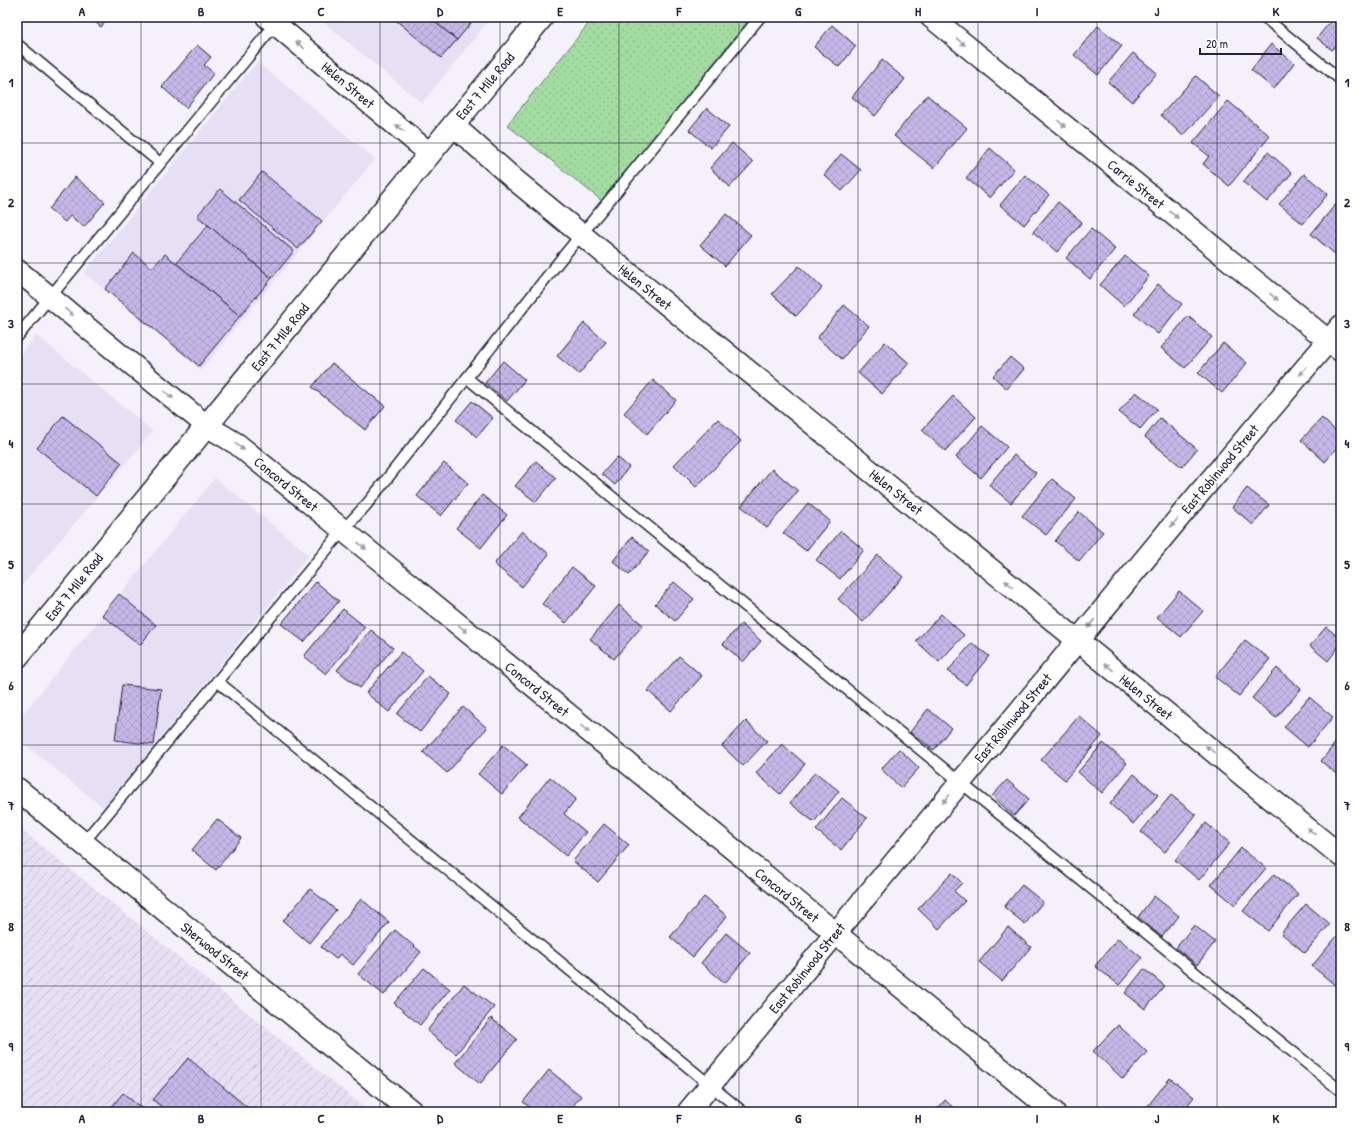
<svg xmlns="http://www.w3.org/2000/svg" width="1358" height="1129" font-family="'Patrick Hand',sans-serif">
  <defs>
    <pattern id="industrial-furrows" width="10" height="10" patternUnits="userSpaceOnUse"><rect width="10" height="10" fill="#e6e0f5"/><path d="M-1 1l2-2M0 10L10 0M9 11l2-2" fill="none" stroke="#c5c0d3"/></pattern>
    <pattern id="grass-dots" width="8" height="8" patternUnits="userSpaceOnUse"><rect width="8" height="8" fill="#a3dca1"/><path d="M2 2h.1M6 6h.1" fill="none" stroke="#8cbc8c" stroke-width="1.8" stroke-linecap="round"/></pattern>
    <pattern id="building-cross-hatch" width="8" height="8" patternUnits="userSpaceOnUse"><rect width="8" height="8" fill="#c6b7e8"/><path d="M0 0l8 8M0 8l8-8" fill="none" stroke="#aa9dc8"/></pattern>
  </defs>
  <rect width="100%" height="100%" fill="#f4f1fa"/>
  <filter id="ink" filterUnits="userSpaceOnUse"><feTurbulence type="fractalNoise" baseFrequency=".025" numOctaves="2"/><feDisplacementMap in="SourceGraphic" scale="8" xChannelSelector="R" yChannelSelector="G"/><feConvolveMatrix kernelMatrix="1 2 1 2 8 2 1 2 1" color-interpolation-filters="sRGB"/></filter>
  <g filter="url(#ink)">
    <g fill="#e6e0f5">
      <path d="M 317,17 L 492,17 L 422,103 Z"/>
      <path d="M 257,62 L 375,159 L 201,370 L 84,273 Z"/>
      <path d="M 36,335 L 153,431 L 17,591 L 17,358 Z"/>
      <path d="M 215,478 L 309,555 L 104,808 L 17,738 L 17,721 Z"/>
    </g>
    <path fill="url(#industrial-furrows)" d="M 17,826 L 370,1112 L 17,1112 Z"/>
    <path fill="url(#grass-dots)" stroke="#627f6e" d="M 594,17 L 751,17 L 602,201 L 507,125 Z"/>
    <g fill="url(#building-cross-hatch)" stroke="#22223b">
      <path d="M 89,17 L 109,17 L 101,27 Z"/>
      <path d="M 392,17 L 429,17 L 457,40 L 441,58 Z"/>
      <path d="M 429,17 L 476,17 L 457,40 Z"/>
      <path d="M 1334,17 L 1338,17 L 1341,20 L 1341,39 L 1332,50 L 1317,38 Z"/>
      <path d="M 832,25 L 856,46 L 839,67 L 814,47 Z"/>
      <path d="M 1098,26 L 1122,46 L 1098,75 L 1074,55 Z"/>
      <path d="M 1271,44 L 1294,63 L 1274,89 L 1251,70 Z"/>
      <path d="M 197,45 L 211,57 L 204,65 L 214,73 L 186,108 L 162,87 Z"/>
      <path d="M 1133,53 L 1157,73 L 1132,102 L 1108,82 Z"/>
      <path d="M 882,60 L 905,79 L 875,116 L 852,97 Z"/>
      <path d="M 1196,76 L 1219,96 L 1183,136 L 1161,115 Z"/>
      <path d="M 927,95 L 967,128 L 934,168 L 894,136 Z"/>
      <path d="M 1228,101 L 1270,136 L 1229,186 L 1203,164 L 1209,156 L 1193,143 Z"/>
      <path d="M 707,108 L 729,127 L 711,148 L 689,130 Z"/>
      <path d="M 732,143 L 753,162 L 730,187 L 710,168 Z"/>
      <path d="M 990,148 L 1014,169 L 990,198 L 966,178 Z"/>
      <path d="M 1268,152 L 1292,173 L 1267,202 L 1243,182 Z"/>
      <path d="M 841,154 L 861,170 L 842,191 L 824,175 Z"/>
      <path d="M 262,172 L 322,221 L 298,249 L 239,200 Z"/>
      <path d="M 1304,174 L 1328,194 L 1303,224 L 1279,204 Z"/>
      <path d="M 1025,175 L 1049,195 L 1024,225 L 1000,205 Z"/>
      <path d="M 75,177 L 105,202 L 84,227 L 70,216 L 65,222 L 49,209 Z"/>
      <path d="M 220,189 L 294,251 L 272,278 L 197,216 Z"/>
      <path d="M 1058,202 L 1082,222 L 1057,252 L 1033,232 Z"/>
      <path d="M 1335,205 L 1341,209 L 1341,247 L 1335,254 L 1311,234 Z"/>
      <path d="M 726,214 L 751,235 L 725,266 L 700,245 Z"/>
      <path d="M 208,225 L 272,278 L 240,316 L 176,263 Z"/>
      <path d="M 1091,229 L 1115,249 L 1090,279 L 1066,258 Z"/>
      <path d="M 134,253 L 152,268 L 165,254 L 240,316 L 199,366 L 105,289 Z"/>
      <path d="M 1125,256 L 1149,276 L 1124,306 L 1100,285 Z"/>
      <path d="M 799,266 L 822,288 L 796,316 L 772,294 Z"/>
      <path d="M 1158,284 L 1182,304 L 1158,334 L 1134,314 Z"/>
      <path d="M 844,305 L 869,326 L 842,359 L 817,338 Z"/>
      <path d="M 1188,316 L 1212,337 L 1185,368 L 1161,348 Z"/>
      <path d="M 584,323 L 606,342 L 579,374 L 557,356 Z"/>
      <path d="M 885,342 L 909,363 L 882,394 L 858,373 Z"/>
      <path d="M 1223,343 L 1247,363 L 1222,393 L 1198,373 Z"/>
      <path d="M 1010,357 L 1024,369 L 1007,389 L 993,376 Z"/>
      <path d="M 503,361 L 525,380 L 507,401 L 485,383 Z"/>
      <path d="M 332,363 L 385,406 L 365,430 L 312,387 Z"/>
      <path d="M 653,380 L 676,400 L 647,434 L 624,413 Z"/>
      <path d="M 1136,392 L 1157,409 L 1140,429 L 1119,412 Z"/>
      <path d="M 953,396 L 976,417 L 945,451 L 922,430 Z"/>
      <path d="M 472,401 L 493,418 L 477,437 L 456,420 Z"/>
      <path d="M 63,416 L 122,463 L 96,496 L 37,448 Z"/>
      <path d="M 1160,418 L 1197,449 L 1182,467 L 1145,437 Z"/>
      <path d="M 1322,418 L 1341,436 L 1341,443 L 1325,462 L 1301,440 Z"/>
      <path d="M 718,419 L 741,441 L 696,487 L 674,465 Z"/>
      <path d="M 982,426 L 1007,447 L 981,478 L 956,457 Z"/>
      <path d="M 1014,455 L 1036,473 L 1011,503 L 989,485 Z"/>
      <path d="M 617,457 L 629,467 L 615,485 L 602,474 Z"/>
      <path d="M 536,461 L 556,478 L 536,502 L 515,486 Z"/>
      <path d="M 444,463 L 468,483 L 441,516 L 417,496 Z"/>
      <path d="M 772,469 L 798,491 L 767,528 L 741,506 Z"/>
      <path d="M 1052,479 L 1076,499 L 1046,535 L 1022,516 Z"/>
      <path d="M 1247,488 L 1269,505 L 1253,525 L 1232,507 Z"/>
      <path d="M 482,495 L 507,515 L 481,548 L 456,528 Z"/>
      <path d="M 808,503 L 830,521 L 806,551 L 783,533 Z"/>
      <path d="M 1079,512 L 1103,532 L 1079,561 L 1055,541 Z"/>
      <path d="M 522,531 L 549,554 L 522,587 L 494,564 Z"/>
      <path d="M 841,531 L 864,550 L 840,579 L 816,560 Z"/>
      <path d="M 632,537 L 649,551 L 629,575 L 613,561 Z"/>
      <path d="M 878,555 L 903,577 L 863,622 L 838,599 Z"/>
      <path d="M 572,567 L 596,586 L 566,623 L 542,604 Z"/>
      <path d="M 316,582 L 339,601 L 304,642 L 281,624 Z"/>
      <path d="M 674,582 L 694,599 L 675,621 L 655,604 Z"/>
      <path d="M 1179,591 L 1203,611 L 1181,637 L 1157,617 Z"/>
      <path d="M 119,594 L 156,625 L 140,645 L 102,615 Z"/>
      <path d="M 619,605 L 643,625 L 614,659 L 590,639 Z"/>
      <path d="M 343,609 L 365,627 L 326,674 L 304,656 Z"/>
      <path d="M 941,614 L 964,635 L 939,662 L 916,641 Z"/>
      <path d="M 741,624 L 761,641 L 743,662 L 723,644 Z"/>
      <path d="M 1326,627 L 1341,639 L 1341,644 L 1328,661 L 1310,646 Z"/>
      <path d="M 371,630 L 393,648 L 360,688 L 337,670 Z"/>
      <path d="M 1245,640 L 1270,659 L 1239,696 L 1215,677 Z"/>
      <path d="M 972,643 L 989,656 L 966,685 L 948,671 Z"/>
      <path d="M 401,652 L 423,671 L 389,712 L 366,693 Z"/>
      <path d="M 679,656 L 702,676 L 671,711 L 648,691 Z"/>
      <path d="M 1277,668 L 1301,689 L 1276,718 L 1252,698 Z"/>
      <path d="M 428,676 L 451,694 L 420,732 L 397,714 Z"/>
      <path d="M 122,685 L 161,689 L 154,745 L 115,740 Z"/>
      <path d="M 1309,697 L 1333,717 L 1308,747 L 1284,727 Z"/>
      <path d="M 463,707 L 487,728 L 447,773 L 423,752 Z"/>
      <path d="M 928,709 L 951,728 L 934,750 L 910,732 Z"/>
      <path d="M 1079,716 L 1102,736 L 1065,780 L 1041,760 Z"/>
      <path d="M 746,721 L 767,741 L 743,766 L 722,746 Z"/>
      <path d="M 1341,736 L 1341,778 L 1321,761 Z"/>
      <path d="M 1103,743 L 1127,763 L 1102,793 L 1078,772 Z"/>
      <path d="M 782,744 L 805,764 L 780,794 L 756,773 Z"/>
      <path d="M 503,745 L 527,765 L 502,794 L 478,774 Z"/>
      <path d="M 899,749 L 919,768 L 901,788 L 881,769 Z"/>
      <path d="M 815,772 L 839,791 L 814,822 L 790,803 Z"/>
      <path d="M 1134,774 L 1158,795 L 1133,824 L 1110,804 Z"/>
      <path d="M 550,777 L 576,799 L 564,814 L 586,832 L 566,856 L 518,817 Z"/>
      <path d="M 1007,780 L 1029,799 L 1014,816 L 992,796 Z"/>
      <path d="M 1171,795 L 1196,815 L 1165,852 L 1141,832 Z"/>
      <path d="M 842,798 L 867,818 L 841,850 L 816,830 Z"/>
      <path d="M 217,819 L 241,838 L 216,870 L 192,850 Z"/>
      <path d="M 1206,823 L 1230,843 L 1199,880 L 1175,860 Z"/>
      <path d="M 604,824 L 629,845 L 598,882 L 573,861 Z"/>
      <path d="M 1241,848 L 1266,868 L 1235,905 L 1211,885 Z"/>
      <path d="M 952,873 L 962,883 L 954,891 L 965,901 L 939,929 L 918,909 Z"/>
      <path d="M 1274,874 L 1298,894 L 1268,931 L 1243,911 Z"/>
      <path d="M 1022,885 L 1043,902 L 1025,924 L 1004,907 Z"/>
      <path d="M 310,889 L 336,910 L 309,943 L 283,921 Z"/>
      <path d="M 1154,896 L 1179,916 L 1162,937 L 1138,917 Z"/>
      <path d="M 704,897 L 727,916 L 693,957 L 670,937 Z"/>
      <path d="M 361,899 L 389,922 L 353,965 L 340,954 L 336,959 L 321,947 Z"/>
      <path d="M 1306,904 L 1330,924 L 1305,953 L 1281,933 Z"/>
      <path d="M 1194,925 L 1215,942 L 1197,965 L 1176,948 Z"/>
      <path d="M 1008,927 L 1031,947 L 1002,981 L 979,962 Z"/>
      <path d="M 395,930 L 421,952 L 384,995 L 358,974 Z"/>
      <path d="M 726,933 L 750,953 L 725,983 L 701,963 Z"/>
      <path d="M 1337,936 L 1341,940 L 1341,980 L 1336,986 L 1312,966 Z"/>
      <path d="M 1118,938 L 1142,958 L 1119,985 L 1095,966 Z"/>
      <path d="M 424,968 L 450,989 L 420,1025 L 394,1003 Z"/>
      <path d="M 1144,969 L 1165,986 L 1145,1009 L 1125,993 Z"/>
      <path d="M 464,984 L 494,1007 L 456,1054 L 427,1031 Z"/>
      <path d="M 491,1018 L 517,1039 L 480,1084 L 455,1063 Z"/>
      <path d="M 1118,1025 L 1147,1052 L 1123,1079 L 1093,1051 Z"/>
      <path d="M 188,1058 L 253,1112 L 168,1112 L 153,1100 Z"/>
      <path d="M 549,1070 L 581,1096 L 568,1112 L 536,1112 L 523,1102 Z"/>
      <path d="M 1170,1078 L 1194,1097 L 1182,1112 L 1154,1112 L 1147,1107 Z"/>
      <path d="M 123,1093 L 146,1112 L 107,1112 Z"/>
      <path d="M 945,1100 L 958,1112 L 935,1112 Z"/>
    </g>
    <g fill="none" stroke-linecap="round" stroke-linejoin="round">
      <defs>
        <g id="service">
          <path d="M 1264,17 L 1341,80"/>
          <path d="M 17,44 L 160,163"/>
          <path d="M 17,337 L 277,22"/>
          <path d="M 467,378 L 960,782 L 1341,1091"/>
          <path d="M 217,681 L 743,1112"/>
          <path d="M 83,843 L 343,530 L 367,504 L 561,259 L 760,17"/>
        </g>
        <g id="minor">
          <path d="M 267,17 L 429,153"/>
          <path d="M 931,17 L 1341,351"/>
          <path d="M 453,125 L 515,180 L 582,235 L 1341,856"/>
          <path d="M 17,270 L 207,426 L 237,444 L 343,530 L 1054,1112"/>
          <path d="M 688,1112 L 1197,496 L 1341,326"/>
        </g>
        <g id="tertiary">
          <path d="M 17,657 L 542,17"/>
          <path d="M 17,789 L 412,1112"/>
        </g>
      </defs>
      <use href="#service" stroke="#22223b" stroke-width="13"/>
      <use href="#minor" stroke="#22223b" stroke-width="24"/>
      <use href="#tertiary" stroke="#22223b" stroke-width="25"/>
      <use href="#service" stroke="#fff" stroke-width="10"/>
      <use href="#minor" stroke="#fff" stroke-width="21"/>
      <use href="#tertiary" stroke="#fff" stroke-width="22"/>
    </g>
    <defs><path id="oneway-solid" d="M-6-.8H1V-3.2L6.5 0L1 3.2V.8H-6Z"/></defs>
    <g fill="#9c9ca7">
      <use href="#oneway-solid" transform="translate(961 42) rotate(39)"/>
      <use href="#oneway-solid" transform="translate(300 45) rotate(-140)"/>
      <use href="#oneway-solid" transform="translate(1062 124) rotate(39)"/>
      <use href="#oneway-solid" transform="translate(400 128) rotate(-140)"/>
      <use href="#oneway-solid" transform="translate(1174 215) rotate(39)"/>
      <use href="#oneway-solid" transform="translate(1274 297) rotate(39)"/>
      <use href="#oneway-solid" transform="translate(69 312) rotate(39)"/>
      <use href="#oneway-solid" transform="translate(1303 371) rotate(130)"/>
      <use href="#oneway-solid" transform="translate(169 395) rotate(39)"/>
      <use href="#oneway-solid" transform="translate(240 447) rotate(37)"/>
      <use href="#oneway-solid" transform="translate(1174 523) rotate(130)"/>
      <use href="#oneway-solid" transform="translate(362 546) rotate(39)"/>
      <use href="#oneway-solid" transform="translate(1009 584) rotate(-141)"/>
      <use href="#oneway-solid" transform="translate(1091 624) rotate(129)"/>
      <use href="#oneway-solid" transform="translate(463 629) rotate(39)"/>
      <use href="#oneway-solid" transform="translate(1109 667) rotate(-141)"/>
      <use href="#oneway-solid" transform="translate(585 729) rotate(39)"/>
      <use href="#oneway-solid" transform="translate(1210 749) rotate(-141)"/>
      <use href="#oneway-solid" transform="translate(946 799) rotate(130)"/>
      <use href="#oneway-solid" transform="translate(1311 831) rotate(-141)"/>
    </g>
  </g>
  <path fill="none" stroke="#22223b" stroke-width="1" stroke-opacity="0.55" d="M 141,17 L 141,1112M 261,17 L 261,1112M 380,17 L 380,1112M 500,17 L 500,1112M 619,17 L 619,1112M 739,17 L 739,1112M 858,17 L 858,1112M 978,17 L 978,1112M 1097,17 L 1097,1112M 1217,17 L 1217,1112M 17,143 L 1341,143M 17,263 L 1341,263M 17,384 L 1341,384M 17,504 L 1341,504M 17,625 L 1341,625M 17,745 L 1341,745M 17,866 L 1341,866M 17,986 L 1341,986"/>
  <g text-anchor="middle" stroke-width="3.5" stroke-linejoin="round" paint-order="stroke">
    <g font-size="14" fill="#22223b" stroke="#fff">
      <text transform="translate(348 85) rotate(40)" y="5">Helen Street</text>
      <text transform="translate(485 86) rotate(-50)" y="5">East 7 Mile Road</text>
      <text transform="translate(1136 184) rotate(39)" y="5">Carrie Street</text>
      <text transform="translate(645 287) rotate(39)" y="5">Helen Street</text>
      <text transform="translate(280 337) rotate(-51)" y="5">East 7 Mile Road</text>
      <text transform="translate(1220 469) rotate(-50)" y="5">East Robinwood Street</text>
      <text transform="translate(286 484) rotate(39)" y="5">Concord Street</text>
      <text transform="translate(896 492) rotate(39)" y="5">Helen Street</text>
      <text transform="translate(74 587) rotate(-51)" y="5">East 7 Mile Road</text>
      <text transform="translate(537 689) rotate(39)" y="5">Concord Street</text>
      <text transform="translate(1146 697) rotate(39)" y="5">Helen Street</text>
      <text transform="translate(1013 718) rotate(-50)" y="5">East Robinwood Street</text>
      <text transform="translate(787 895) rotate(39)" y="5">Concord Street</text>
      <text transform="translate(215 951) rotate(39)" y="5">Sherwood Street</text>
      <text transform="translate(807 968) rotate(-51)" y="5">East Robinwood Street</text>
    </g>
  </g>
  <rect width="1358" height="1129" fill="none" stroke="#fff" stroke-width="44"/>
  <path d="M1200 48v6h81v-6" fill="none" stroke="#22223b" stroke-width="2"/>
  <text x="1206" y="48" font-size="12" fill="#22223b" stroke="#ffffff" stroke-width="3" paint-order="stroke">20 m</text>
  <rect x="22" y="22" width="1314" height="1085" fill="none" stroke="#22223b" stroke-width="1.5"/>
  <g font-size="13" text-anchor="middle" font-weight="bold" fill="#22223b">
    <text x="82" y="16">A</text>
    <text x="201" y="16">B</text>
    <text x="321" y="16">C</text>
    <text x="440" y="16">D</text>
    <text x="560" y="16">E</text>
    <text x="679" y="16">F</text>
    <text x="798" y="16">G</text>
    <text x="918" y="16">H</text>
    <text x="1037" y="16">I</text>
    <text x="1157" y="16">J</text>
    <text x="1276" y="16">K</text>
    <text x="11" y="87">1</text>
    <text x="1347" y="87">1</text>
    <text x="11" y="207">2</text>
    <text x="1347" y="207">2</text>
    <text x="11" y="328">3</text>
    <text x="1347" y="328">3</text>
    <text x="11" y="448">4</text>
    <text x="1347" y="448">4</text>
    <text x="11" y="569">5</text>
    <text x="1347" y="569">5</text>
    <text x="11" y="690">6</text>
    <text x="1347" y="690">6</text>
    <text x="11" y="810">7</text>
    <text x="1347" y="810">7</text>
    <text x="11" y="931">8</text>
    <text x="1347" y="931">8</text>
    <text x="11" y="1051">9</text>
    <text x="1347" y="1051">9</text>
    <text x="82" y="1123">A</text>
    <text x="201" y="1123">B</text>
    <text x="321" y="1123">C</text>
    <text x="440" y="1123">D</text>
    <text x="560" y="1123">E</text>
    <text x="679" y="1123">F</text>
    <text x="798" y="1123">G</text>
    <text x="918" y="1123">H</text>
    <text x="1037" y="1123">I</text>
    <text x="1157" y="1123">J</text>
    <text x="1276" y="1123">K</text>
  </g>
</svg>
